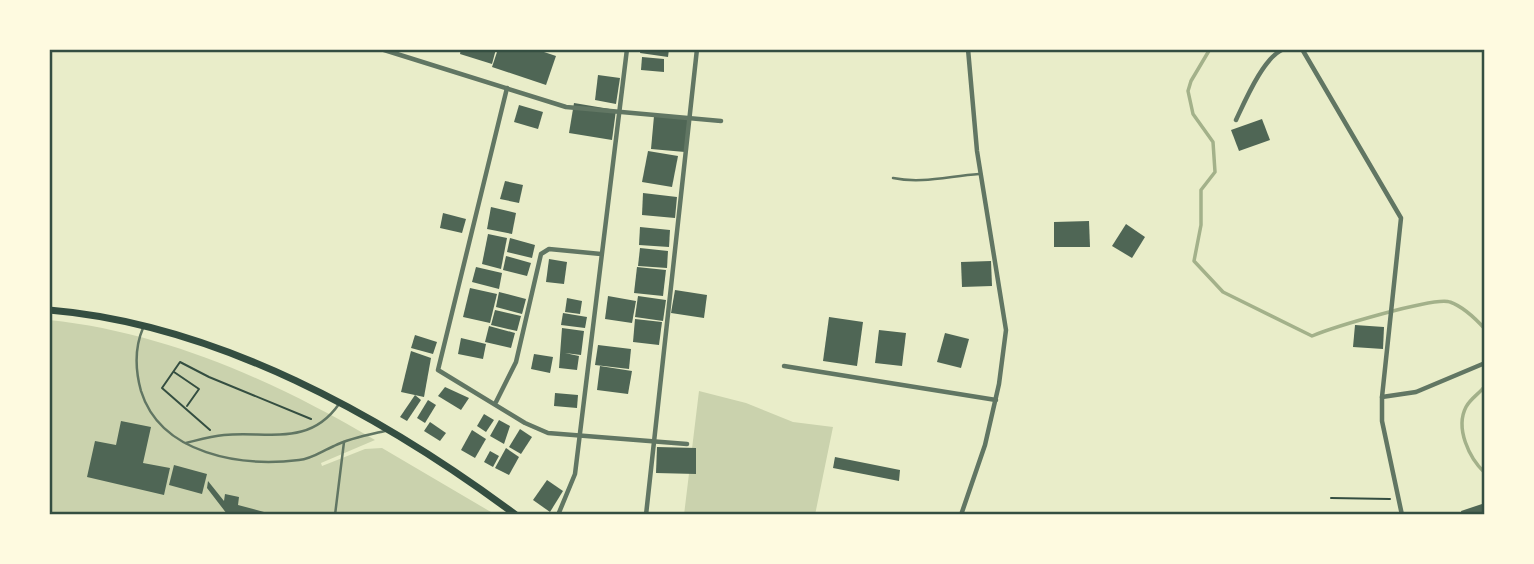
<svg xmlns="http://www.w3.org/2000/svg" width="1534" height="564" font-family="'Alegreya Sans',sans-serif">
  <rect width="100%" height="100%" fill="#e9edc9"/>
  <g fill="#cad2ad">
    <path d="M 49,320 C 165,332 275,381 375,440 L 321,463 L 322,466 L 365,449 L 382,448 L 496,515 L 49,515 Z"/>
    <path d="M 699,391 L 746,403 L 793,422 L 833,427 L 815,515 L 684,515 Z"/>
  </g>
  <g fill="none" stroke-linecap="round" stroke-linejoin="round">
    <g stroke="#a3b18a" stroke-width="3.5">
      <path d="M 1210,49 L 1191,81 L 1188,91 L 1193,114 L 1213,142 L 1215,172 L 1201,190 L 1201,225 L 1194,261 L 1223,292 L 1312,336 C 1331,328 1435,296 1450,302 C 1464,307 1475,318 1485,329"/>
      <path d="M 1485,386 C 1480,393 1470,399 1466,407 C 1455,428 1469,458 1485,473"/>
    </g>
  </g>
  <g fill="#4f6655">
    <path d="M 461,49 L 496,49 L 492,64 L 460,54 Z"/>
    <path d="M 498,49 L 535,49 L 556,56 L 546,85 L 492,67 Z"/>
    <path d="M 641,49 L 669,49 L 668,57 L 640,53 Z"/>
    <path d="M 642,57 L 664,59 L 664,72 L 641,70 Z"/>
    <path d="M 598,75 L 620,78 L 616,104 L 595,100 Z"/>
    <path d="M 574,103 L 616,110 L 612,140 L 569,133 Z"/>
    <path d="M 519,105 L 543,112 L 538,129 L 514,122 Z"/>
    <path d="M 654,116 L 688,119 L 685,152 L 651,149 Z"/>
    <path d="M 1262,119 L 1270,140 L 1239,151 L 1231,130 Z"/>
    <path d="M 648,151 L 678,156 L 672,187 L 642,182 Z"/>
    <path d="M 505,181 L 523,185 L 519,203 L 500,199 Z"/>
    <path d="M 643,193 L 677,197 L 675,218 L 642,215 Z"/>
    <path d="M 491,207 L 516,213 L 512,234 L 487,229 Z"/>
    <path d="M 443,213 L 466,219 L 462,233 L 440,228 Z"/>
    <path d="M 1089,221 L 1090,247 L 1054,247 L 1054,222 Z"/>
    <path d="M 1126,224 L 1145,237 L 1132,258 L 1112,246 Z"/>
    <path d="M 640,227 L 670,230 L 669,247 L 639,245 Z"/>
    <path d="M 488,234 L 507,238 L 501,269 L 482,264 Z"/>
    <path d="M 510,238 L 535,245 L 532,258 L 507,252 Z"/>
    <path d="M 640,248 L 668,251 L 667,268 L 638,266 Z"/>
    <path d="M 506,256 L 531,263 L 527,276 L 503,270 Z"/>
    <path d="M 549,259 L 567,262 L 564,284 L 546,282 Z"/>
    <path d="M 991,261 L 992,286 L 962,287 L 961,262 Z"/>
    <path d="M 476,267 L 502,273 L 499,289 L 472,282 Z"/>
    <path d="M 637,267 L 666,270 L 663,296 L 634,293 Z"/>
    <path d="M 470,288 L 497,294 L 490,323 L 463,317 Z"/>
    <path d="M 675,290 L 707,295 L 704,318 L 671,313 Z"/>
    <path d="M 499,292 L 526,299 L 522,314 L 496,307 Z"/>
    <path d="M 608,296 L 636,301 L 632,323 L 605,319 Z"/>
    <path d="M 638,296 L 666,300 L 663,321 L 635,317 Z"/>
    <path d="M 567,298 L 582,301 L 580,314 L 565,312 Z"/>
    <path d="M 495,310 L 521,316 L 517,331 L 491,325 Z"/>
    <path d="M 563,313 L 587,317 L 585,328 L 561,325 Z"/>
    <path d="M 829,317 L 863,322 L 857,366 L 823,361 Z"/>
    <path d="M 635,319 L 662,322 L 659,345 L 633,342 Z"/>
    <path d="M 1355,325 L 1384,327 L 1383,349 L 1353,347 Z"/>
    <path d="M 489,326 L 515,333 L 511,348 L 485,342 Z"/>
    <path d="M 562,328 L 584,331 L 581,355 L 565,353 L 579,356 L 577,370 L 559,368 Z"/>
    <path d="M 879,330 L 906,333 L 902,366 L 875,363 Z"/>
    <path d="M 945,333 L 969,339 L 961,368 L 937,362 Z"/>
    <path d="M 415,335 L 437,342 L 433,354 L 411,348 Z"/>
    <path d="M 461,338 L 486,344 L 483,359 L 458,354 Z"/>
    <path d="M 598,345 L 631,349 L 629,369 L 595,365 Z"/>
    <path d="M 411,351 L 431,358 L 424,397 L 401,392 Z"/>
    <path d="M 534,354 L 553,357 L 550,373 L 531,369 Z"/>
    <path d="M 600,366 L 632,371 L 628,394 L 597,390 Z"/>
    <path d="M 445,387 L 469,398 L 461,410 L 438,396 Z"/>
    <path d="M 555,393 L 578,395 L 577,408 L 554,406 Z"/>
    <path d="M 415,395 L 421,400 L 407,421 L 400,417 Z"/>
    <path d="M 428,400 L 436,405 L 425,423 L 417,418 Z"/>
    <path d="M 484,414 L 494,420 L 486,432 L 477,426 Z"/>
    <path d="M 499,420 L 510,426 L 504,444 L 490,436 Z"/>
    <path d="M 121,421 L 151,427 L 143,463 L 170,468 L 164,495 L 87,477 L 95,441 L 116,445 Z"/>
    <path d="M 430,422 L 446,433 L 440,441 L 424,431 Z"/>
    <path d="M 520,429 L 532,437 L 521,454 L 509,447 Z"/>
    <path d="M 472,430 L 486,439 L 475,458 L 461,450 Z"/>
    <path d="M 657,447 L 696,448 L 696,474 L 656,473 Z"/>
    <path d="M 506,448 L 519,457 L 509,475 L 495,468 Z"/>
    <path d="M 490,451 L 499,456 L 493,467 L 484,462 Z"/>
    <path d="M 835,457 L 900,470 L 899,481 L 833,468 Z"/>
    <path d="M 174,465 L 207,474 L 202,494 L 169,485 Z"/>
    <path d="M 547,480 L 563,491 L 550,512 L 533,500 Z"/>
    <path d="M 208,481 L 224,501 L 225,494 L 239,497 L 238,505 L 275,515 L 227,514 L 207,488 Z"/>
    <path d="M 1482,504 L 1485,515 L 1462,515 L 1461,511 Z"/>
  </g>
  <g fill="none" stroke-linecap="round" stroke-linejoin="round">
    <g stroke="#344e41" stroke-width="2">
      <path d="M 174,372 L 199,389 L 187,406"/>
      <path d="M 210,430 L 162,388 L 180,362 L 209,377 L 311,419"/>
      <path d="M 1331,498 L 1390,499"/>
    </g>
    <g stroke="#617663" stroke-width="2.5">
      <path d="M 893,178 C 922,184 949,176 979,174"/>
      <path d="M 143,328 C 134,349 135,369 141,391 C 161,455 242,467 299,460 C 312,459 322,451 334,446 C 350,438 367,435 385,431"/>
      <path d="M 186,443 C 198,440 211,436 224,435 C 268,431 309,447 339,404"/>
      <path d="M 335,515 L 344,442"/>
    </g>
    <g stroke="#617663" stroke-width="4.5">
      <path d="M 381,49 L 566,107 L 721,121"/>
      <path d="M 1302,49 L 1401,218 L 1382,397"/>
      <path d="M 507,88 L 438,370 L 525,423 L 548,433 L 687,444"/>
      <path d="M 1236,120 C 1245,101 1264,56 1284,49"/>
      <path d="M 784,366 L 996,400"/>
      <path d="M 496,402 L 516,362 L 541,254 L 549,249 L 601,254"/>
      <path d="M 558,515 L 575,474 L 627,49"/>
      <path d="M 646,515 L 697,49"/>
      <path d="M 961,515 L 985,445 L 999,384 L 1006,330 L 977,151 L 968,49"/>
      <path d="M 1402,515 L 1382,421 L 1382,397 L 1416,392 L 1485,363"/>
    </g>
    <path stroke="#344e41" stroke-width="7" d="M 49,310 C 217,324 383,416 516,515"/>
  </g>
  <rect width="1534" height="564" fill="none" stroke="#fefae0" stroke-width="102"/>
  <rect x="51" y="51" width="1432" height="462" fill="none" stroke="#344e41" stroke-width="2.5"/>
</svg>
